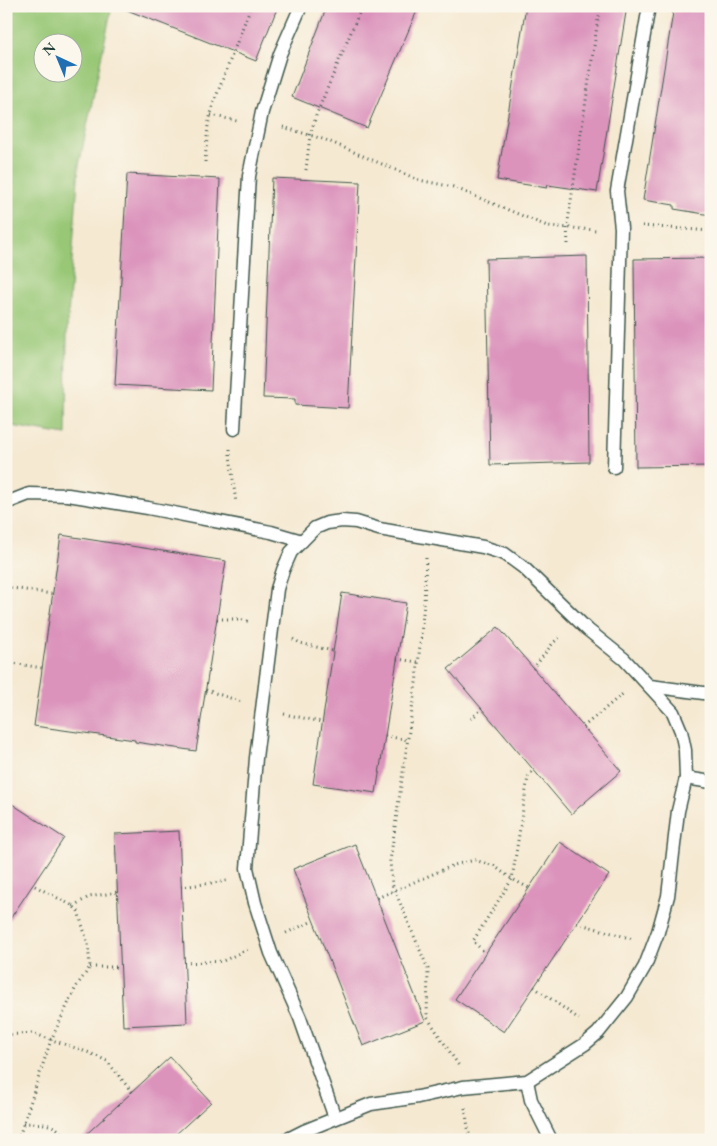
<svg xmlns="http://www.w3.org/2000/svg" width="717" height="1146" font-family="'EB Garamond',serif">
  <rect width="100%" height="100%" fill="#fbf7ec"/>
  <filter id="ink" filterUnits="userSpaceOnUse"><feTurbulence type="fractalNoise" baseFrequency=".02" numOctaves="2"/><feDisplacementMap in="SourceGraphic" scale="10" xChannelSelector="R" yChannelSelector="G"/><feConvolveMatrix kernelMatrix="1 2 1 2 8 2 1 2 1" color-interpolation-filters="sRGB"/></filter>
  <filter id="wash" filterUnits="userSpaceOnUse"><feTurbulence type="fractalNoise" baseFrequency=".0096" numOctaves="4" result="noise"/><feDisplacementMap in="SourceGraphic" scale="20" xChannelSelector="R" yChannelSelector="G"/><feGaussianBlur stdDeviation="1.12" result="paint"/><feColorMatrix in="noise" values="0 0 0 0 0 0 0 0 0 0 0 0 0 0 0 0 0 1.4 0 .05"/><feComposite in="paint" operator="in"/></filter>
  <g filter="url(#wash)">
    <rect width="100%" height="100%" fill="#f5e9d2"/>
    <path fill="#98c776" stroke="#5c8255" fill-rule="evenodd" d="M 6,6 L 112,6 L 79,165 L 67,330 L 66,435 L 6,425 ZM 42,42 L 72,42 L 72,72 L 42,72 Z"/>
    <g id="blocks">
      <g fill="#db93bc">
        <path d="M 123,6 L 278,6 L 256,61 L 122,8 Z"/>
        <path d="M 327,6 L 419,6 L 367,128 L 292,97 Z"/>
        <path d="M 526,6 L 627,6 L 597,192 L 548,185 L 547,188 L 497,180 Z"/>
        <path d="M 674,6 L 711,6 L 711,215 L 674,209 L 674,205 L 643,200 Z"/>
        <path d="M 127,174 L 220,179 L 211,390 L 115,385 Z"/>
        <path d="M 272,178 L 360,182 L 348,408 L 295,405 L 295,399 L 263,398 Z"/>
        <path d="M 587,256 L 589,462 L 490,465 L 486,259 Z"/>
        <path d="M 711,258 L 711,466 L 636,467 L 634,259 Z"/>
        <path d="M 61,535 L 226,561 L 196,751 L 135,742 L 135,740 L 34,726 Z"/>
        <path d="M 342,593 L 406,603 L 376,793 L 313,784 Z"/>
        <path d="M 498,627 L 621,771 L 571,814 L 448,669 Z"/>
        <path d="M 6,800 L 64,838 L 6,925 Z"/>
        <path d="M 179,831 L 187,1023 L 123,1026 L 115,834 Z"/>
        <path d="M 560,842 L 609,875 L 504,1032 L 455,999 Z"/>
        <path d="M 355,844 L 425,1021 L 363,1046 L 293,869 Z"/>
        <path d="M 170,1057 L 211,1102 L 174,1136 L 170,1140 L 80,1140 Z"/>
      </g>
    </g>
  </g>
  <g filter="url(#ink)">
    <use href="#blocks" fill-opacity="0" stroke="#3f574c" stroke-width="1"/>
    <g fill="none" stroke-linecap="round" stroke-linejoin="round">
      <defs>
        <g id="lane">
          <path d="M 234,429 L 249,176 L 262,112 L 280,54 L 301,6"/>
          <path d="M 614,467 L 621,228 L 617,191 L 649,6"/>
          <path d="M 6,503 L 29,494 L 68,495 L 148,508 L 271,532 L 302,541"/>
          <path d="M 650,686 L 711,694"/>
          <path d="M 686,778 L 711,782"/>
          <path d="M 527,1081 L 531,1100 L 551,1140"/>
          <path d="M 286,1140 L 304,1131 L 371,1104 L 418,1097 L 463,1087 L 527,1081 L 585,1044 L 598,1033 L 627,997 L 645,966 L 658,932 L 668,896 L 678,811 L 686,778 L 685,750 L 681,731 L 673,712 L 624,659 L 588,630 L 524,568 L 505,554 L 483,547 L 379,529 L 356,522 L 342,521 L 327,523 L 315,528 L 291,552 L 283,570 L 277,589 L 256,758 L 247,868 L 255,903 L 271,953 L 300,1018 L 335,1118"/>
        </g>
      </defs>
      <use href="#lane" stroke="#3f574c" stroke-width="15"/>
      <g stroke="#3f574c" stroke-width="3" stroke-dasharray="1 4" stroke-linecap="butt">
        <path d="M 211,115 L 237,121"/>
        <path d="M 283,127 L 326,140 L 419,180 L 453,187 L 547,226 L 596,230"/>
        <path d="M 205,162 L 208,125 L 214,102 L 251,6"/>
        <path d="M 306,170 L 310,135 L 317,113 L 362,6"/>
        <path d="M 642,226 L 711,231"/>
        <path d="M 568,244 L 567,228 L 600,6"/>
        <path d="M 230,449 L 230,455 L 236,503"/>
        <path d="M 426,558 L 424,603 L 417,676 L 390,861 L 392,884 L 428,969 L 427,1017 L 459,1066"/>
        <path d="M 6,587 L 52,594"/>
        <path d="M 217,619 L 239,619 L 251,622"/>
        <path d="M 293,639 L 300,643 L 333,651"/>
        <path d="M 397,659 L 418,662"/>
        <path d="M 6,662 L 42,668"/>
        <path d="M 533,669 L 553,643 L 562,635"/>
        <path d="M 206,690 L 242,702"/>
        <path d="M 284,714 L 322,722"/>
        <path d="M 471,719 L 482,709"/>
        <path d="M 583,727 L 625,692"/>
        <path d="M 385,736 L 408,740"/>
        <path d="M 181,887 L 227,881"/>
        <path d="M 377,898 L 454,865 L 475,860 L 494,866 L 512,879 L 529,888"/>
        <path d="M 73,906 L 89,897 L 118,892"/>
        <path d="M 577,923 L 633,939"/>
        <path d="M 286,933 L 313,921"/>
        <path d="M 486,954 L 473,941 L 512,879 L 528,777 L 533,770"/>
        <path d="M 184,963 L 223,961 L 248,949"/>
        <path d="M 90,967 L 121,967"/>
        <path d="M 534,987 L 579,1019"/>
        <path d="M 6,1035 L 32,1033 L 90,1053 L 107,1061 L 132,1092"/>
        <path d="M 465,1108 L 470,1140"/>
        <path d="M 23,1123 C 43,1124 55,1121 67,1140"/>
        <path d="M 174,1136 L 176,1140"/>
        <path d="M 18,1140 L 51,1040 L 76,987 L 90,967 L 88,944 L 78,911 L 73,906 L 33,885"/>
      </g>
      <use href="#lane" stroke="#fff" stroke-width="12"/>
    </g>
  </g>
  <rect width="717" height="1146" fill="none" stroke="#fbf7ec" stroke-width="25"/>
  <g transform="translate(58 58) rotate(316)"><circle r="24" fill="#fbf7ec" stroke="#a3ada2"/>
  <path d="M0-4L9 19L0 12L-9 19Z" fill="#1f6fb2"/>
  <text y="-8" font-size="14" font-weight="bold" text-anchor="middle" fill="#1f3d34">N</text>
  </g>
</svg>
